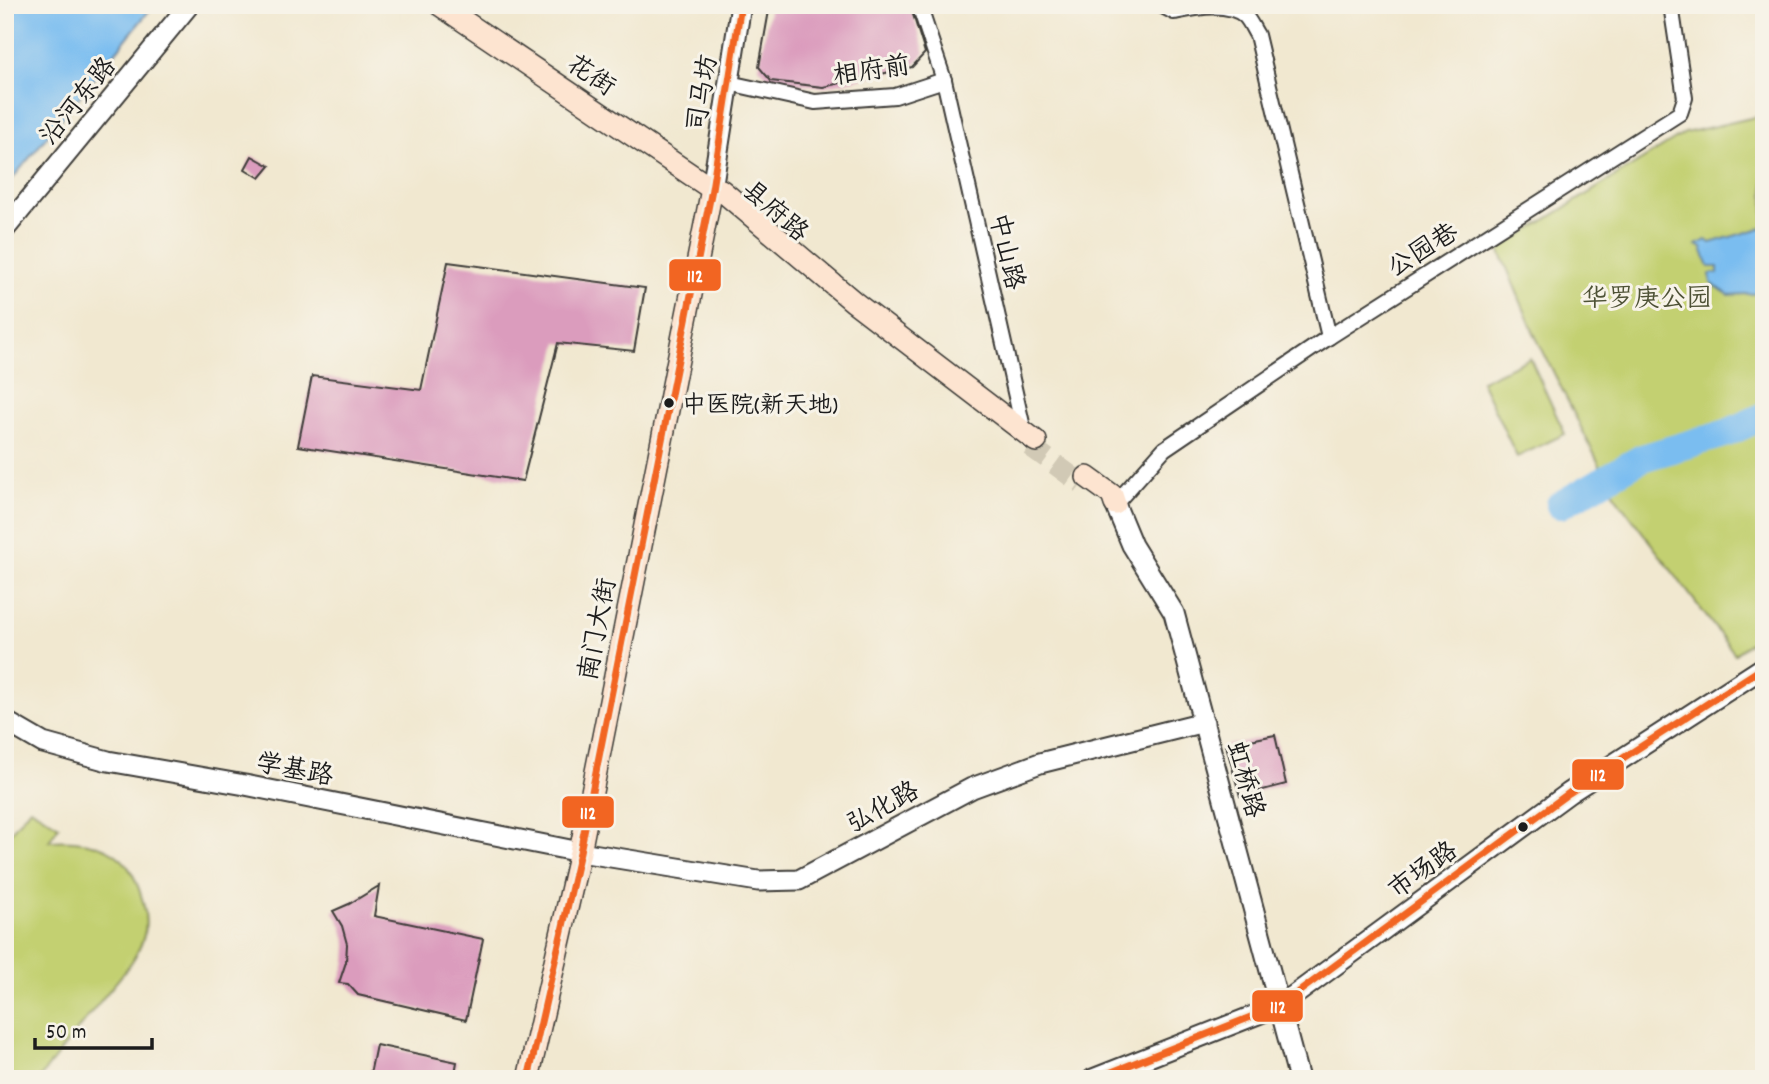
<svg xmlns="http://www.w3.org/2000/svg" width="1769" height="1084" font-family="Dekko,'LXGW WenKai TC',sans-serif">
  <rect width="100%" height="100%" fill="#f7f3e8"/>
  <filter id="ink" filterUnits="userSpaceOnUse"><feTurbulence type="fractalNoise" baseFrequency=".0143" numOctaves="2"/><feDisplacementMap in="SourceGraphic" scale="14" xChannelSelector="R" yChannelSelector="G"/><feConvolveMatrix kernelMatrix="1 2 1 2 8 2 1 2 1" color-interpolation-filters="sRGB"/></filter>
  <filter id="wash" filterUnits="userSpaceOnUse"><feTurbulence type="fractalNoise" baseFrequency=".00686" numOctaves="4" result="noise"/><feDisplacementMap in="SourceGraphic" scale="28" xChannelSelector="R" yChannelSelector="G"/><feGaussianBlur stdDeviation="1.57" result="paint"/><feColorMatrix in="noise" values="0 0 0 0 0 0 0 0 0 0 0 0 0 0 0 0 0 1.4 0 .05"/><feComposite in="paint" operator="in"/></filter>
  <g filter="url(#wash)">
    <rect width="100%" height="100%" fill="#f1e8d0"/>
    <g fill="#c3d071" stroke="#707646" stroke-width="2">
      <path d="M 1764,115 L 1764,632 L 1735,654 L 1615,496 L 1533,331 L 1499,249 L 1685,133 Z"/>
      <path d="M 1530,358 L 1565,434 L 1517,457 L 1481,381 Z"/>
      <path d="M 30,808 L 59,826 L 49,841 C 80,839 117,843 133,875 C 141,891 148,913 145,931 C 140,959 115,982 99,1003 C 79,1028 59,1053 39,1079 L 5,1079 L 5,839 Z"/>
    </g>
    <g fill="#7abdf0" stroke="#4b6c86" stroke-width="2">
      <path d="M 5,5 L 154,5 L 5,188 Z"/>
      <path d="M 1764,227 L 1764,293 L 1729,295 L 1711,283 L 1710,274 L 1718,273 L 1718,267 L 1709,267 L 1702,248 L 1697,245 L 1706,240 L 1710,243 Z"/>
    </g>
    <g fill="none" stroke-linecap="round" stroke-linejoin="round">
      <path stroke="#7abdf0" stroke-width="28" d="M 1560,505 L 1642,458 L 1727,433 L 1764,416"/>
    </g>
    <g id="blocks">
      <g fill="#db9cbd">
        <path d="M 770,5 L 910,5 L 925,53 L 912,67 L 823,87 L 771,81 L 759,67 Z"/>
        <path d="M 252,156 L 270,166 L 260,178 L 245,169 Z"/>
        <path d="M 448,262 L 645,288 L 634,351 L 558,343 L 523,481 L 298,446 L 312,376 L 421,390 Z"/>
        <path d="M 1275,735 L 1286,784 L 1240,796 L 1226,745 Z"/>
        <path d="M 379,886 L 374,916 L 483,939 L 466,1020 L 358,995 L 348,984 L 339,983 L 346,962 L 347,944 L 342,926 L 333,911 L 349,904 Z"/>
        <path d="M 376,1045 L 457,1062 L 454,1079 L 369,1079 Z"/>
      </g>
    </g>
  </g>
  <g filter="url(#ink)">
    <use href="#blocks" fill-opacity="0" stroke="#3c3b37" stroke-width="2"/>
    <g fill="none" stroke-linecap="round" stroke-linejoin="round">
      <path stroke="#d1c9b5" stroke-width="21" stroke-dasharray="21 10" stroke-linecap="butt" d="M 1030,446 L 1082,484"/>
      <defs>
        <g id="minor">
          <path d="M 1161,5 L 1174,12 C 1194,8 1228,0 1245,16 C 1250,21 1253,29 1257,35 L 1329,337"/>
          <path d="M 944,80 L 1024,432"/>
          <path d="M 729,83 L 815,102 L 895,96 L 944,80 L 919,5"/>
          <path d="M 1115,504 L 1164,449 L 1329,337 L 1680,113 L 1685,98 L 1671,5"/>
        </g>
        <g id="tertiary">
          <path d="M 712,189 L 741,5"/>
          <path d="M 5,229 L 189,5"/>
          <path d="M 1115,504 L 1132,545 L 1174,613 L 1299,1079"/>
          <path d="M 5,721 L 43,743 L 108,761 L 245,785 L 580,852 L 758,881 L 799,880 L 972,788 L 1040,763 L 1204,722"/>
          <path d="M 1093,1079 L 1281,1005 L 1569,793 L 1764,667"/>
        </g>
        <g id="secondary">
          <path d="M 440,5 L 712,189 L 721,190 L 854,302 L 1036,441"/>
          <path d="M 1087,477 L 1112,495 L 1115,504"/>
          <path d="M 528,1079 L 580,852 L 712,189"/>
        </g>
      </defs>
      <use href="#minor" stroke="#3c3b37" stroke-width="18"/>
      <use href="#tertiary" stroke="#3c3b37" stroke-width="23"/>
      <use href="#secondary" stroke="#3c3b37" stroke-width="24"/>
      <use href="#minor" stroke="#fff" stroke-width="14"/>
      <use href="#tertiary" stroke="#fff" stroke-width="19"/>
      <use href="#secondary" stroke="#fde4d0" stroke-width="21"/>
      <defs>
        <g id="bus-1">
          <path d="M 528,1079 L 580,852 L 712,189 L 741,5"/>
          <path d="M 1094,1079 L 1281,1005 L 1569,793 L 1764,667"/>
        </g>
      </defs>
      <use href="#bus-1" stroke="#f7f3e8" stroke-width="12"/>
      <use href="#bus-1" stroke="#f26522" stroke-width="7"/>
    </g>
  </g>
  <g fill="#1c1c1c" stroke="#f7f3e8" stroke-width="2.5">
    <circle cx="669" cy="403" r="6"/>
    <circle cx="1523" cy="827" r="6"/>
  </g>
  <g text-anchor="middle" stroke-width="6" stroke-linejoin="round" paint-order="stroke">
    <g font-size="24" fill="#1c1c1c" stroke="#f7f3e8" text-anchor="start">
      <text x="682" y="412">中医院(新天地)</text>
    </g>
    <g font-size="26" fill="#1c1c1c" stroke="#f7f3e8">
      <text transform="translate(871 69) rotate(-8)" y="9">相府前</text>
      <text transform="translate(592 74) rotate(34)" y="9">花街</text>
      <text transform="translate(701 93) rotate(-81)" y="9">司马坊</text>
      <text transform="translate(77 100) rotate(-51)" y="9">沿河东路</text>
      <text transform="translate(776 210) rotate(41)" y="9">县府路</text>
      <text transform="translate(1422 249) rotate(-32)" y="9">公园巷</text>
      <text transform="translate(1008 251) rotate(77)" y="9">中山路</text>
      <text transform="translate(596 629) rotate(-79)" y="9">南门大街</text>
      <text transform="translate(295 768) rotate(11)" y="9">学基路</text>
      <text transform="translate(1247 779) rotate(75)" y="9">虹桥路</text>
      <text transform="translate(882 806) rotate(-29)" y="9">弘化路</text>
      <text transform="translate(1422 869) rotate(-36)" y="9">市场路</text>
    </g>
    <g font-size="26" fill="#4e5236" stroke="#f7f3e8">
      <text x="1647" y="306">华罗庚公园</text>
    </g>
  </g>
  <g stroke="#f7f3e8" stroke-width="2.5">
    <rect x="668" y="258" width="54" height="34" rx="7" fill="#f26522"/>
    <rect x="1571" y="758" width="54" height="33" rx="7" fill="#f26522"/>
    <rect x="561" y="795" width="54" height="34" rx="7" fill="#f26522"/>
    <rect x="1251" y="989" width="53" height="34" rx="7" fill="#f26522"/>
  </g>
  <g font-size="19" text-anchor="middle" font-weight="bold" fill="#fff">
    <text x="695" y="282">112</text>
    <text x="1598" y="781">112</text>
    <text x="588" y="819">112</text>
    <text x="1278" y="1013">112</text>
  </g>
  <rect width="1769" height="1084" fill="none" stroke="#f7f3e8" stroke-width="28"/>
  <path d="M35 1038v10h117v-10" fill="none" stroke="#1c1c1c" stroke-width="3.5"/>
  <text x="46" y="1038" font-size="21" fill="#1c1c1c" stroke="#f7f3e8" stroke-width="5" paint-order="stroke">50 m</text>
</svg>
